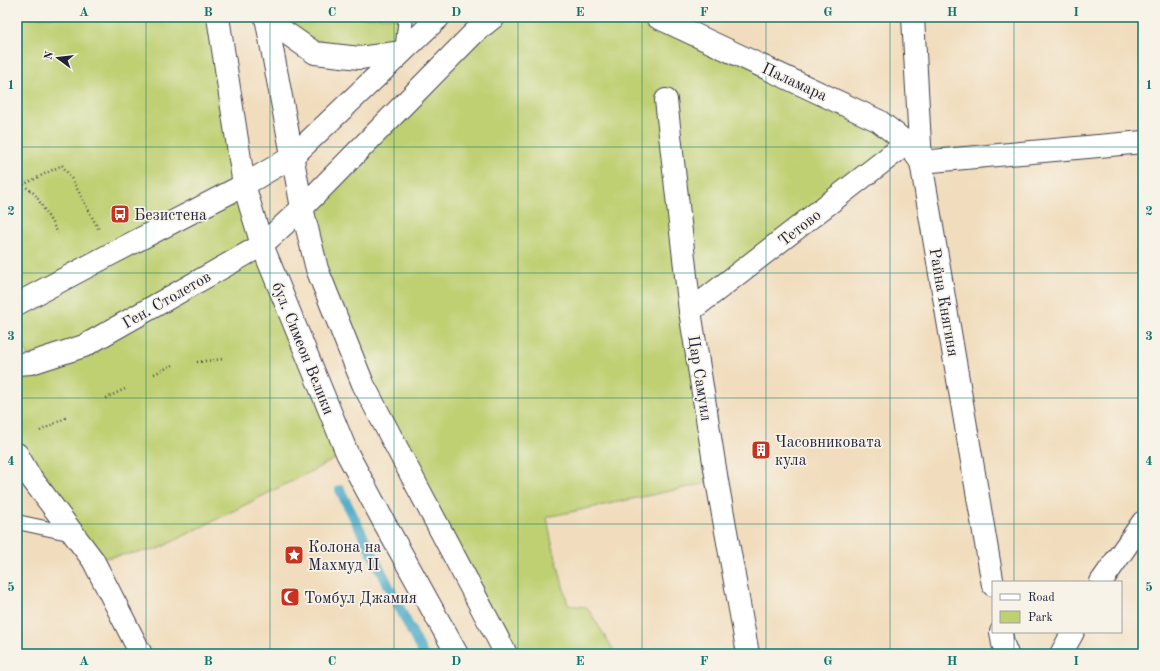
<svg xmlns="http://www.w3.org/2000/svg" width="1160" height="671" font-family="'Old Standard TT',serif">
  <rect width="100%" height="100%" fill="#f7f3e8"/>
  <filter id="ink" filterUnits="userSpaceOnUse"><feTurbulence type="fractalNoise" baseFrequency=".025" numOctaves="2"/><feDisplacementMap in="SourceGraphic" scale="8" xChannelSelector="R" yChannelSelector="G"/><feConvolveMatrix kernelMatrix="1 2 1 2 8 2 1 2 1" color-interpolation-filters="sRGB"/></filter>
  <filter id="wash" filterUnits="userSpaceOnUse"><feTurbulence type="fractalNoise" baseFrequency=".012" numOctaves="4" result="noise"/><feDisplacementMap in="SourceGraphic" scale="16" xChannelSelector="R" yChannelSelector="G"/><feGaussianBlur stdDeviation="0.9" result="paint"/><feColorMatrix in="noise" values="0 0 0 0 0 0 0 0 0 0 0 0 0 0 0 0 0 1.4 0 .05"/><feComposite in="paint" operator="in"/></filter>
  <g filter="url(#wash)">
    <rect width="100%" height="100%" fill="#f1ddbd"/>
    <g fill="#bfd073" stroke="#707957">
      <path d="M 17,17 L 218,17 L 244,185 L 347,453 L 158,549 L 93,560 L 17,454 L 17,364 L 31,362 L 17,330 Z"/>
      <path d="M 266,17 L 406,17 L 402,52 L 315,53 Z"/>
      <path d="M 495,17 L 657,17 L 907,143 L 690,311 L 717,481 L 547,517 L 551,539 L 568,605 L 587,607 L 616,654 L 506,654 L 363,384 L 302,208 Z"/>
    </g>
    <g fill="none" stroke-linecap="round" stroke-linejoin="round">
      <path stroke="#49a9c8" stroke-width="10" d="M 340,490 L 423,654"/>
    </g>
  </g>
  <g filter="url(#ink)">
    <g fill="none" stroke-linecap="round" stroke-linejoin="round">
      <defs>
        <g id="lane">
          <path d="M 402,52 L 406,17"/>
          <path d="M 17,522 L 73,534"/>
        </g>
        <g id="street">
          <path d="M 913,17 L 921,162"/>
          <path d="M 666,100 L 690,311 L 717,481 L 748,654"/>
          <path d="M 690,311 L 907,143"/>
          <path d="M 17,454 L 29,475 L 93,560 L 141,654"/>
        </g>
        <g id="secondary">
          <path d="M 218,17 L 244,185 L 262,245 L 347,453 L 385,524 L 457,654"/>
          <path d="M 266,17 L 302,208 L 317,269 L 363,384 L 506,654"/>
          <path d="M 657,17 L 879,121 L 907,143 L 921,162 L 993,585"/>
          <path d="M 266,19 L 315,53 L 360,58 L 402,52"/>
          <path d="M 921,162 L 1143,142"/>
          <path d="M 17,304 L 111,254 L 244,185 L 292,157 L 439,17"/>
          <path d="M 17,364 L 31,363 L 84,346 L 262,245 L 302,208 L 474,33 L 494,17"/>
          <path d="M 1101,582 L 1143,522"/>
          <path d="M 1001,632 L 1003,644 L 1007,654"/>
          <path d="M 1061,654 L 1073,632"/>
        </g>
      </defs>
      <use href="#lane" stroke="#413e4e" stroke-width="16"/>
      <use href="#street" stroke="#413e4e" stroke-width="24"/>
      <use href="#secondary" stroke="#413e4e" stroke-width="24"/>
      <g stroke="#413e4e" stroke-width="2.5" stroke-dasharray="1 3" stroke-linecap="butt">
        <path d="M 17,180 L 35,194 L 58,233"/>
        <path d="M 23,185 L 62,165 L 73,181 L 99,230"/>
        <path d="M 197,362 L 224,359"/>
        <path d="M 154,374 L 173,365"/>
        <path d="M 106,398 L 125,389"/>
        <path d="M 40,431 L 67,417"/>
      </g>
      <use href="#lane" stroke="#fff" stroke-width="14"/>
      <use href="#street" stroke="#fff" stroke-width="22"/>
      <use href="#secondary" stroke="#fff" stroke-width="22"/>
    </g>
  </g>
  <path fill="none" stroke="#0f766e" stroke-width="1" stroke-opacity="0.55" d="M 146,17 L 146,654M 270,17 L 270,654M 394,17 L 394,654M 518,17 L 518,654M 642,17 L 642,654M 766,17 L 766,654M 890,17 L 890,654M 1014,17 L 1014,582M 17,147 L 1143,147M 17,273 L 1143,273M 17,398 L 1143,398M 17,524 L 1143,524M 1014,632 L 1014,654"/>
  <defs>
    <symbol id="bus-square" viewBox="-11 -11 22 22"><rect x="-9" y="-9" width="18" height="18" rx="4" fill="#c8321e" stroke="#f7f3e8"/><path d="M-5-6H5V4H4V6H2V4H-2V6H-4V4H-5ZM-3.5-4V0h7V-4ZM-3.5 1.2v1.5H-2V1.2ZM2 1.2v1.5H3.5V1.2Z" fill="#fff"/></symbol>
    <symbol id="building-square" viewBox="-11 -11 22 22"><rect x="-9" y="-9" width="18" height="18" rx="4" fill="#c8321e" stroke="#f7f3e8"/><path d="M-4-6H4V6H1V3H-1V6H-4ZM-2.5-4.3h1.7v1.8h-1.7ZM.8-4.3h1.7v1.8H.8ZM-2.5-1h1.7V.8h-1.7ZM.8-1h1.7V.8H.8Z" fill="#fff"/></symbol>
    <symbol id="sight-square" viewBox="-11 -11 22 22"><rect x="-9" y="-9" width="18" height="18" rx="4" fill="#c8321e" stroke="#f7f3e8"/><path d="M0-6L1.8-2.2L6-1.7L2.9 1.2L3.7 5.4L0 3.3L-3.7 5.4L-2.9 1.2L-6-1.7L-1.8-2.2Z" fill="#fff"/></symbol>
    <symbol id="mosque-square" viewBox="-11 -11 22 22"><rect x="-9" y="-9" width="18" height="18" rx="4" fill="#c8321e" stroke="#f7f3e8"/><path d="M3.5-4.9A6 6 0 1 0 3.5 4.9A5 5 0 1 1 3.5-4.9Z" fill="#fff"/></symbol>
  </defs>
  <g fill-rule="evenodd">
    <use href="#bus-square" x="109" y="203" width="22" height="22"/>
    <use href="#building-square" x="750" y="439" width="22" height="22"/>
    <use href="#sight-square" x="283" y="544" width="22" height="22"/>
    <use href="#mosque-square" x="279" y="586" width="22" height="22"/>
  </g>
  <g text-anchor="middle" stroke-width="3.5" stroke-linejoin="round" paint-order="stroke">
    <g font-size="16" fill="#22223b" stroke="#f7f3e8">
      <text transform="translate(795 81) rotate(25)" y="6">Паламара</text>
      <text transform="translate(799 227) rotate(-38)" y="6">Тетово</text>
      <text transform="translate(166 299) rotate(-30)" y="6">Ген. Столетов</text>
      <text transform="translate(945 302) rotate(80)" y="6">Райна Княгиня</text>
      <text transform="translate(304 348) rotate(68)" y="6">бул. Симеон Велики</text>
      <text transform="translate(701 378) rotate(81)" y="6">Цар Самуил</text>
    </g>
    <g font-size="16" fill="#22223b" stroke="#f7f3e8" text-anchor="start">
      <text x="134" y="220">Безистена</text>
      <text x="775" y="447">Часовниковата<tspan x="775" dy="18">кула</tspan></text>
      <text x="308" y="552">Колона на<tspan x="308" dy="18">Махмуд II</tspan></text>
      <text x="304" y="603">Томбул Джамия</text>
    </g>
  </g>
  <rect width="1160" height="671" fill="none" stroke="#f7f3e8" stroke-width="44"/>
  <rect x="992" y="581" width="130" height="52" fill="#f7f3e8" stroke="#a29fa3"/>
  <rect x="1000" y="594" width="20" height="6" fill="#ffffff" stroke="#a29fa3"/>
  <text x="1028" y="601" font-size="12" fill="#22223b">Road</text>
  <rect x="1000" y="611" width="20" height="12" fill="#bfd073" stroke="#a29fa3"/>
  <text x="1028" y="621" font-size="12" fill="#22223b">Park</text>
  <g transform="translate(58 58) rotate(285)" stroke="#f7f3e8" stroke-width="3" paint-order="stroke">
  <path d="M0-3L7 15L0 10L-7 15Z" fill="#22223b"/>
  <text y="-6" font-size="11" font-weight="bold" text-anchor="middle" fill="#22223b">N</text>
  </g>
  <rect x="22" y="22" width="1116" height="627" fill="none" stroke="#0f766e" stroke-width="1.5"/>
  <g font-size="13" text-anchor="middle" font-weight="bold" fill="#0f766e">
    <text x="84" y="16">A</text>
    <text x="208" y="16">B</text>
    <text x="332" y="16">C</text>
    <text x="456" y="16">D</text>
    <text x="580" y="16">E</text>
    <text x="704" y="16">F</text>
    <text x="828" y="16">G</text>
    <text x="952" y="16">H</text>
    <text x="1076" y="16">I</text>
    <text x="11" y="89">1</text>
    <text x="1149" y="89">1</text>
    <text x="11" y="215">2</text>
    <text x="1149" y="215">2</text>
    <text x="11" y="340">3</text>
    <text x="1149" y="340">3</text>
    <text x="11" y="465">4</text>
    <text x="1149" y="465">4</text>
    <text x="11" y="591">5</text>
    <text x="1149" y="591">5</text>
    <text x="84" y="665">A</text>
    <text x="208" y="665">B</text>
    <text x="332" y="665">C</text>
    <text x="456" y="665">D</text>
    <text x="580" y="665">E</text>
    <text x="704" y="665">F</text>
    <text x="828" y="665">G</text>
    <text x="952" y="665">H</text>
    <text x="1076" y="665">I</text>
  </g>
</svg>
